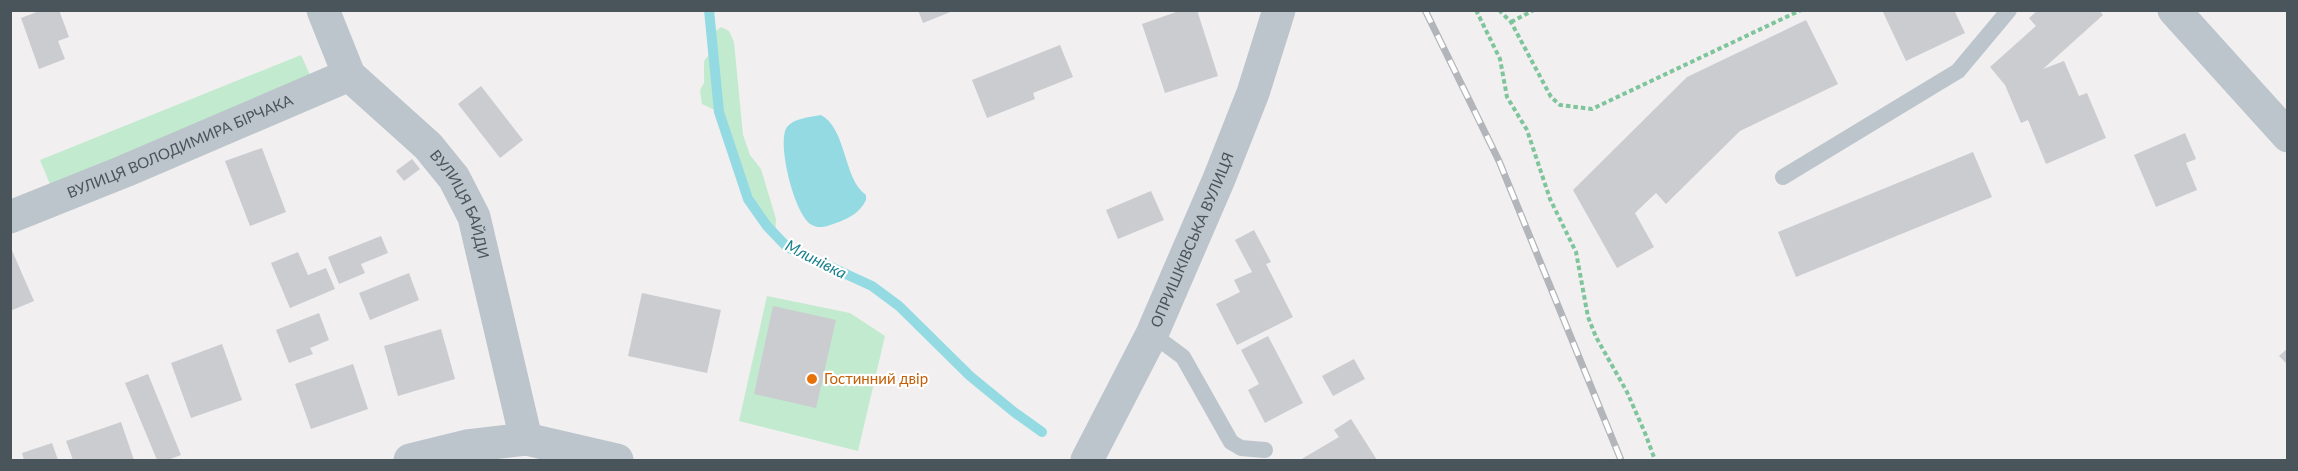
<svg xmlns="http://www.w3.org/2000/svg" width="2298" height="471" font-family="Lato,sans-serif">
  <rect width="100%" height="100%" fill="#f1eff0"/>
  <g fill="#c2eace">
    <path d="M 721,27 L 729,31 L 734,42 L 743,135 L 750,155 L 761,169 L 776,219 L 775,236 L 748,199 L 719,112 L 702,104 L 700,90 L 704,83 L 704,61 L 713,49 L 712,34 Z"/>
    <path d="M 301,55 L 311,77 L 52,189 L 40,160 Z"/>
    <path d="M 767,296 L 850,313 L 885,336 L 858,451 L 739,421 Z"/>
  </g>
  <path fill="#94dae3" d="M 821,115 C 847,129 843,179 866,195 L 866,200 C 860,212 851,217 839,222 C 829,225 822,230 812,225 C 795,217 776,142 787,127 C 794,118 811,117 821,115 Z"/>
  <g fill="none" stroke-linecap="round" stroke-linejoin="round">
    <path stroke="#94dae3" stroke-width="10" d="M 709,10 L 719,112 L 748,199 L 767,226 L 787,247 L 872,286 L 899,306 L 970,376 L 1014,412 L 1042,432"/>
  </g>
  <g fill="#caccd0">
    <path d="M 42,10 L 59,10 L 69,37 L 58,41 L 65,59 L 39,69 L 21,18 Z"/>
    <path d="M 918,10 L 953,10 L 953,11 L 923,23 Z"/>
    <path d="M 1182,10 L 1197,10 L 1218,76 L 1165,93 L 1142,24 Z"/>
    <path d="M 1882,10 L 1954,10 L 1965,33 L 1906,61 Z"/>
    <path d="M 2038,10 L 2099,10 L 2103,15 L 2043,69 L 2064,61 L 2079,96 L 2087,93 L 2106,138 L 2046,164 L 2028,120 L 2021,123 L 2005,85 L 1990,67 L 2036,26 L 2029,18 Z"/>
    <path d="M 1806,20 L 1838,84 L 1740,131 L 1666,204 L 1656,193 L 1635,213 L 1654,247 L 1617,268 L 1573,190 L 1687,77 Z"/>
    <path d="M 1060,45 L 1073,77 L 1033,93 L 1035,99 L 987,118 L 972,80 Z"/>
    <path d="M 481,86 L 523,140 L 500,158 L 458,104 Z"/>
    <path d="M 2185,133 L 2196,159 L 2186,163 L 2197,190 L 2156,207 L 2134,155 Z"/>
    <path d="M 262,148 L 286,212 L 250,226 L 225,161 Z"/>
    <path d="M 1973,152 L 1992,197 L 1796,277 L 1778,232 Z"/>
    <path d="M 412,159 L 420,169 L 404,181 L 396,171 Z"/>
    <path d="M 1151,191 L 1164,220 L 1118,239 L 1106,210 Z"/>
    <path d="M 1254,230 L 1271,262 L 1266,264 L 1293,317 L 1237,345 L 1216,304 L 1240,292 L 1234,280 L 1252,272 L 1235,240 Z"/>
    <path d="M 381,236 L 388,253 L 361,264 L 365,273 L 339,284 L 328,257 Z"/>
    <path d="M 10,246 L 34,301 L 10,311 Z"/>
    <path d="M 298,252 L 308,275 L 326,268 L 335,289 L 290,308 L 271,263 Z"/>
    <path d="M 409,273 L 419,300 L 370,320 L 359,293 Z"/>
    <path d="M 642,293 L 721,310 L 707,373 L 628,356 Z"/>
    <path d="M 773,306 L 836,320 L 816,408 L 754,394 Z"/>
    <path d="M 319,313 L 329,340 L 310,348 L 313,354 L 289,363 L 276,330 Z"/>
    <path d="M 441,329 L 455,379 L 398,396 L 384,346 Z"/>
    <path d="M 1268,336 L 1303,403 L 1265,423 L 1248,390 L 1259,384 L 1241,350 Z"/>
    <path d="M 222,344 L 242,400 L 191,418 L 171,363 Z"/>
    <path d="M 2288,348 L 2288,365 L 2279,356 Z"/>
    <path d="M 1354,359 L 1365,379 L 1333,396 L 1322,376 Z"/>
    <path d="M 353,364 L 368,409 L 311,429 L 295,384 Z"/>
    <path d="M 148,374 L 181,455 L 168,460 L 157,460 L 125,383 Z"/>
    <path d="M 1351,419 L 1377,460 L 1300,460 L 1339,437 L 1334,430 Z"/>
    <path d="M 121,422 L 134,460 L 73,460 L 66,441 Z"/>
    <path d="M 52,443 L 58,460 L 24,460 L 22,453 Z"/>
  </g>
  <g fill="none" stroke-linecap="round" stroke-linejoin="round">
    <g stroke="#7ec59b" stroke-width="4" stroke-dasharray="4.5 3" stroke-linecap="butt">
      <path d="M 1476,10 L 1500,59 L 1507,97 L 1527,130 L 1550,199 L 1576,252 L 1588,317 L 1596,337 L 1627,392 L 1645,433 L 1655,460"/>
      <path d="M 1499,10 L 1511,22 L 1551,97 L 1560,105 L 1592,109 L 1801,10"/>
      <path d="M 1511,22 L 1534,10"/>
    </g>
    <g stroke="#bcc5cb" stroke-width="16">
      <path d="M 1783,177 L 1958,71 L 2009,10"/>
      <path d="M 1152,334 L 1183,357 L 1231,442 L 1241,448 L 1265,450"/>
    </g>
    <g stroke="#bcc5cb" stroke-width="33">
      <path id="s1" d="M 323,10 L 349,75 L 428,146 L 454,178 L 474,217 L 526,439"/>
      <path d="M 2174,10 L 2288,136"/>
      <path id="s2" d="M 10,217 L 125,171 L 349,75"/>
    </g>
    <g stroke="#bcc5cb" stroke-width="33">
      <path d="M 410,460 L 467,446 L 526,439 L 617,460"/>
      <path id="s3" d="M 1087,460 L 1152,334 L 1219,179 L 1253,93 L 1279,10"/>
    </g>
    <defs>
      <path id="rail" d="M 1425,10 L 1499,161 L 1621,460"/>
    </defs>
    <use href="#rail" stroke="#b2b5b9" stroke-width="7"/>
    <use href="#rail" stroke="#fff" stroke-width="4.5" stroke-dasharray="14" stroke-linecap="butt"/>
  </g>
  <circle fill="#e8710a" stroke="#fff" stroke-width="2" cx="812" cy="379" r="6"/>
  <g text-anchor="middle" stroke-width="4.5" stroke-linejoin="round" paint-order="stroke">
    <g font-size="15" fill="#49545b" stroke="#fff">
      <text dy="5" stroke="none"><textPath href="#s2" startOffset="184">ВУЛИЦЯ ВОЛОДИМИРА БІРЧАКА</textPath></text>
      <text dy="5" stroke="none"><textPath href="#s1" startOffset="244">ВУЛИЦЯ БАЙДИ</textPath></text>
      <text dy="5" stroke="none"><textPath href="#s3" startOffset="244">ОПРИШКІВСЬКА ВУЛИЦЯ</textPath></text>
    </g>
    <g font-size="15" fill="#c56008" stroke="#fff" text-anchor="start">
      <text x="824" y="384">Гостинний двір</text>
    </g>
    <g font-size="16" font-style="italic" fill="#1a818e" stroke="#fff">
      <text transform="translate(816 259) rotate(27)" y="6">Млинівка</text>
    </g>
  </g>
  <rect width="2298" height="471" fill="none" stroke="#49545b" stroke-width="24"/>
</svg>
